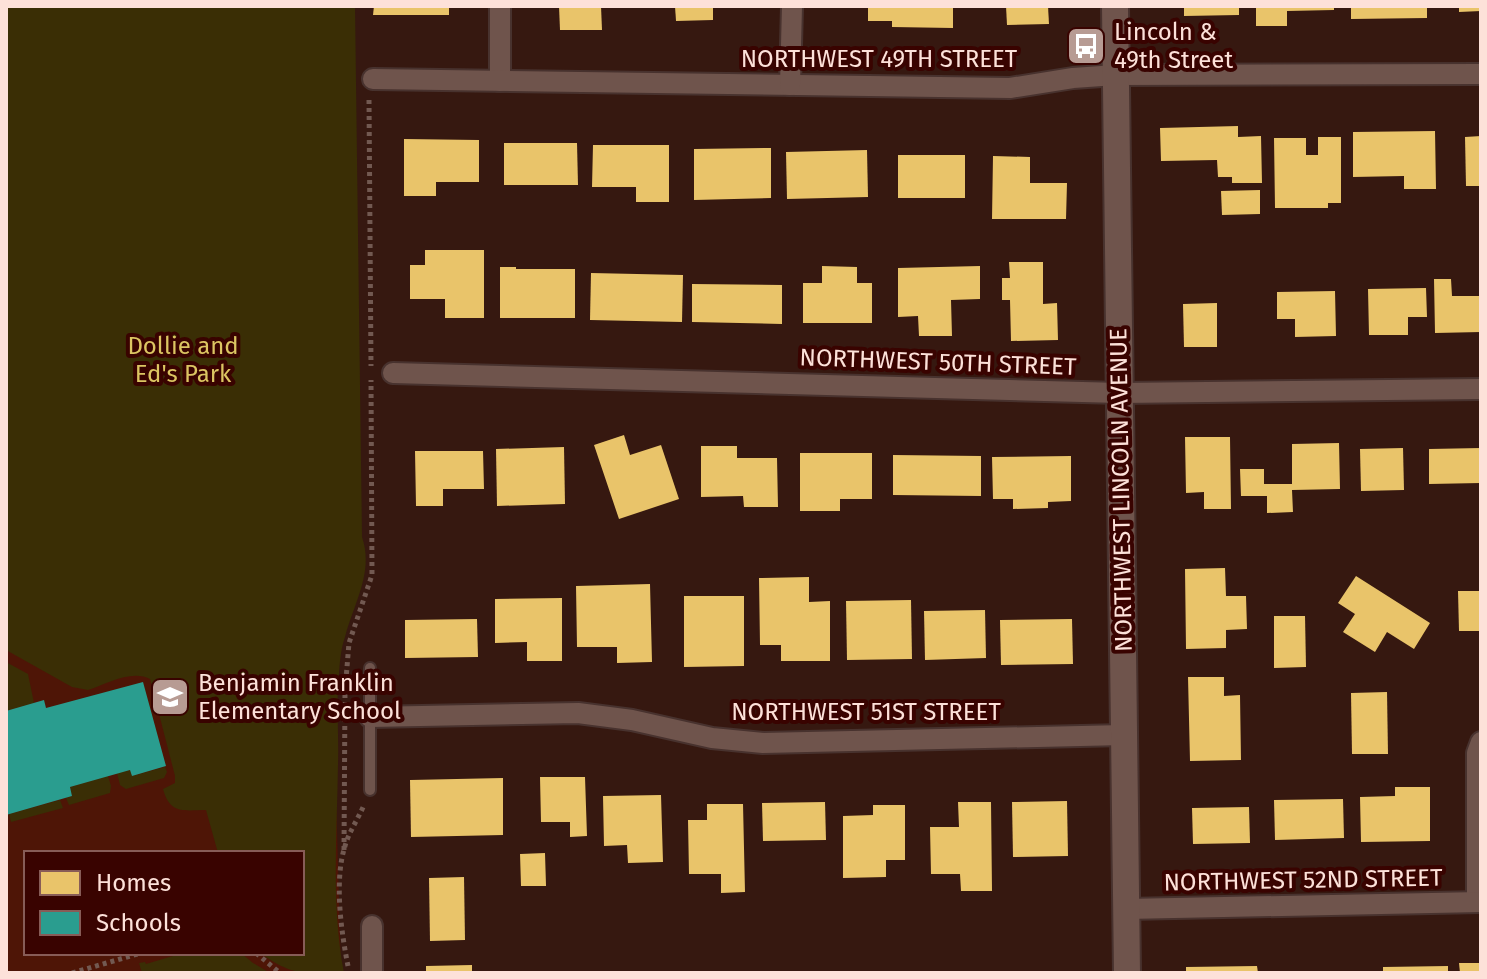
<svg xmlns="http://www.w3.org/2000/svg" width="1487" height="979" font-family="'Fira Sans',sans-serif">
  <rect width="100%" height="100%" fill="#361810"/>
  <path fill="#4e1506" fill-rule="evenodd" d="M 6,534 L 329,540 L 341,973 L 6,973 ZM 26,853 L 302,853 L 302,953 L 26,953 Z"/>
  <g fill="#3a2e05">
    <path d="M 6,6 L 355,6 L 362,537 C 374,572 354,603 345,637 C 341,648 340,661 339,673 C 336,703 339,735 338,765 C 337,835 331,904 344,973 C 304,973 294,977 260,953 L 302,953 L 302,853 L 218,853 L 206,810 C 184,810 170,815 163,789 L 175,783 L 175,776 L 150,679 C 132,669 106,684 88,690 L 72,687 L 6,650 Z"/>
    <path d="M 6,662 L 28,674 L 34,703 L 6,711 Z"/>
    <path d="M 165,767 L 167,772 L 164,778 L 126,789 L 120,785 L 117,773 L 130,770 L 132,776 Z"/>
    <path d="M 108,776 L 111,786 L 110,793 L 69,805 L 66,798 L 72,796 L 70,787 Z"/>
    <path d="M 60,800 L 63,808 L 11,822 L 9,814 Z"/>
    <path d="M 183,953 L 241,953 L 253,963 L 270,973 L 142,973 L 139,963 L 145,962 L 146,964 Z"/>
  </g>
  <g fill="#e9c46a">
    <path d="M 374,6 L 449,6 L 449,15 L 373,15 Z"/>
    <path d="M 559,6 L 601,6 L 602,30 L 560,30 Z"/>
    <path d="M 675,6 L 713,6 L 713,20 L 676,21 Z"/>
    <path d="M 868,6 L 953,6 L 953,28 L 892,27 L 892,21 L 868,21 Z"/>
    <path d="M 1006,6 L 1048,6 L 1049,24 L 1007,25 Z"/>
    <path d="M 1184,6 L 1239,6 L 1239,15 L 1184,16 Z"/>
    <path d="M 1256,6 L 1334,6 L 1334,10 L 1287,11 L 1287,26 L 1256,26 Z"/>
    <path d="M 1351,6 L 1427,6 L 1427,18 L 1351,19 Z"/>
    <path d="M 1459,6 L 1481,6 L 1481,11 L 1459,12 Z"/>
    <path d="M 1238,126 L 1238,137 L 1261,136 L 1262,183 L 1232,183 L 1232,177 L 1218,177 L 1217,160 L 1161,161 L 1160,128 Z"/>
    <path d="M 1435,131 L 1436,189 L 1404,189 L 1404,176 L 1353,177 L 1353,132 Z"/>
    <path d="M 1481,136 L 1481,186 L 1466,186 L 1465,137 Z"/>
    <path d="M 1318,137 L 1341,137 L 1341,203 L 1328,203 L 1328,208 L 1275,208 L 1274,138 L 1306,138 L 1306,155 L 1318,155 Z"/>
    <path d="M 404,139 L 479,140 L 479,182 L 436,182 L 436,196 L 404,196 Z"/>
    <path d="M 504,143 L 577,143 L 578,185 L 504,185 Z"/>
    <path d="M 593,145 L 669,145 L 669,202 L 636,202 L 636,187 L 592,187 Z"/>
    <path d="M 771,148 L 771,198 L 694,200 L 694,149 Z"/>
    <path d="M 867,150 L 868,197 L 787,199 L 786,152 Z"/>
    <rect x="898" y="155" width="67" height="43"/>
    <path d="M 993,156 L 1030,157 L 1030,183 L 1067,183 L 1066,219 L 992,219 Z"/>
    <path d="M 1260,190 L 1260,214 L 1222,215 L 1221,191 Z"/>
    <path d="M 425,250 L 484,250 L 484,318 L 445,318 L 445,299 L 410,299 L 410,265 L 425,265 Z"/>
    <path d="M 1009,262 L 1043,262 L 1043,304 L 1057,303 L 1058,340 L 1011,341 L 1010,300 L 1002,300 L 1002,278 L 1010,278 Z"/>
    <path d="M 822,266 L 857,267 L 857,283 L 872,283 L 872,323 L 803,323 L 803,283 L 822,283 Z"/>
    <path d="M 980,266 L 980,299 L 951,300 L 952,336 L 919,336 L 918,316 L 898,317 L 898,268 Z"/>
    <path d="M 500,267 L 516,267 L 516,269 L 575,269 L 575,318 L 500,318 Z"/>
    <path d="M 591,273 L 683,275 L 682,322 L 590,320 Z"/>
    <path d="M 1434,279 L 1451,279 L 1452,296 L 1481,296 L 1481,332 L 1435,333 Z"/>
    <path d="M 692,284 L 782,285 L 782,324 L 692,322 Z"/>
    <path d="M 1426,288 L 1427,317 L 1408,317 L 1408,335 L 1369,335 L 1368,289 Z"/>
    <path d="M 1335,291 L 1336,336 L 1295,337 L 1295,319 L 1277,319 L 1277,292 Z"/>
    <path d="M 1217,303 L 1217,347 L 1184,347 L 1183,304 Z"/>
    <path d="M 624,435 L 630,455 L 661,445 L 679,499 L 619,519 L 594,445 Z"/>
    <path d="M 1185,437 L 1230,437 L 1231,509 L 1204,509 L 1204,492 L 1186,493 Z"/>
    <path d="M 1339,443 L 1340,489 L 1292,490 L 1293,512 L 1267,513 L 1267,496 L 1241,496 L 1240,469 L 1264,469 L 1264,484 L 1292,484 L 1292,444 Z"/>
    <path d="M 701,446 L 737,446 L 737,458 L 777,458 L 778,507 L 744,507 L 743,496 L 701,497 Z"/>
    <path d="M 564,447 L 565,504 L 497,506 L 496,449 Z"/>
    <path d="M 1403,448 L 1404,490 L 1361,491 L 1360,449 Z"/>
    <path d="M 1481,448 L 1481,483 L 1429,484 L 1429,449 Z"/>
    <path d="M 415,451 L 483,451 L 484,489 L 443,489 L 443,506 L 416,506 Z"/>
    <path d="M 800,453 L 872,453 L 872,499 L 840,499 L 840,511 L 800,511 Z"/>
    <path d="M 893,455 L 981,456 L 981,496 L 893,495 Z"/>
    <path d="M 1071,456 L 1071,501 L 1048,502 L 1048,508 L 1013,509 L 1013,499 L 993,499 L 992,457 Z"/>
    <path d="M 1225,568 L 1226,596 L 1246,596 L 1247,629 L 1226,630 L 1226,648 L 1186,649 L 1185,569 Z"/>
    <path d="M 1356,576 L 1430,623 L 1414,649 L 1387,632 L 1375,652 L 1343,632 L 1355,614 L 1338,603 Z"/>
    <path d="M 809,577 L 809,602 L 830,601 L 830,661 L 781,661 L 781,645 L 760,645 L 759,578 Z"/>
    <path d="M 650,584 L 652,662 L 617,663 L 617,647 L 577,647 L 576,586 Z"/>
    <path d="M 1458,591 L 1481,591 L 1481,631 L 1459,631 Z"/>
    <path d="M 684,596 L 744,596 L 744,666 L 684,667 Z"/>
    <path d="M 562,598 L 562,661 L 527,661 L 527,642 L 495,643 L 495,599 Z"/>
    <path d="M 911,600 L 912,659 L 847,660 L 846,601 Z"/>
    <path d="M 985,610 L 986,658 L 925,660 L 924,611 Z"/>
    <path d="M 1274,616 L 1305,616 L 1306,667 L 1274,668 Z"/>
    <path d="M 477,619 L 478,657 L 405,658 L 405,620 Z"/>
    <path d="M 1072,619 L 1073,664 L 1001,665 L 1000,620 Z"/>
    <path d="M 1188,677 L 1224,677 L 1224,696 L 1240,695 L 1241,760 L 1190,761 Z"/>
    <path d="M 1387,692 L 1388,754 L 1352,754 L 1351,693 Z"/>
    <path d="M 540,777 L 585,777 L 587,836 L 570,837 L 570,822 L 541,822 Z"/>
    <path d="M 503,778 L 503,835 L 411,837 L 410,780 Z"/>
    <path d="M 1395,787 L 1430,787 L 1430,841 L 1361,842 L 1360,797 L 1395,796 Z"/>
    <path d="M 661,795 L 663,862 L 628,863 L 627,845 L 604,846 L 603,796 Z"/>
    <path d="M 1343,799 L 1344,838 L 1275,840 L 1274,800 Z"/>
    <path d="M 1067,801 L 1068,856 L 1013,857 L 1012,802 Z"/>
    <path d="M 825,802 L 826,840 L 763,841 L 762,803 Z"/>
    <path d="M 958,802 L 991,802 L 992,891 L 961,891 L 960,874 L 931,874 L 930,827 L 959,827 Z"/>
    <path d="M 707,804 L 743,804 L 745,892 L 721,893 L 721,874 L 689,874 L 688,820 L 707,820 Z"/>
    <path d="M 873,805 L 905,805 L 905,860 L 886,860 L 886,877 L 843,878 L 843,816 L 873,815 Z"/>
    <path d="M 1249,807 L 1250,843 L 1193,844 L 1192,808 Z"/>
    <path d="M 545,853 L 546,886 L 521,886 L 520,854 Z"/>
    <path d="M 464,877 L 465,940 L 430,941 L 429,878 Z"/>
    <path d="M 1459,963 L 1481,963 L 1481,973 L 1460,973 Z"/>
    <path d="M 472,965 L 472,973 L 426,973 L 426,966 Z"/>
    <path d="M 1257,966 L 1258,973 L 1186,973 L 1186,967 Z"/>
    <path d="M 1448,966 L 1448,973 L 1383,973 L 1383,967 Z"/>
  </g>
  <path fill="#2a9d8f" d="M 143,682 L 166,766 L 132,776 L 130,770 L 70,787 L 72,796 L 6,815 L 6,711 L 44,700 L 46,708 Z"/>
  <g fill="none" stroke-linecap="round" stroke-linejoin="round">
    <defs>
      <path id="service" d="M 370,668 L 370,790"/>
      <g id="minor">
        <path d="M 500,6 L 500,81"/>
        <path d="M 373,79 L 1010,88 L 1073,78 L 1116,75 L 1481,74"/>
        <path d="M 790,85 L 792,6"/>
        <path d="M 393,373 L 1120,393 L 1481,389"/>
        <path d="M 370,717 L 578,713 L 632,720 L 712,738 L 763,743 L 1124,735"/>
        <path d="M 1477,902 L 1477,753 L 1481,742"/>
        <path d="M 1126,909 L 1481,902"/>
        <path d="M 372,973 L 372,926"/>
      </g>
      <path id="tertiary" d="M 1115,6 L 1127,973"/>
    </defs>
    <use href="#service" stroke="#48322e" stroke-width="14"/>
    <use href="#minor" stroke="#48322e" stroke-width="24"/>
    <use href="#tertiary" stroke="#48322e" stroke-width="30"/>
    <g stroke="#725951" stroke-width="5" stroke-dasharray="4 4" stroke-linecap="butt">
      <path d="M 369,100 L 371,366"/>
      <path d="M 344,850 L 345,691 L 349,643 L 372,575 L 371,380"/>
      <path d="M 256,953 L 280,973"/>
      <path d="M 348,966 C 341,931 334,880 345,846 C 349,832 358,819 364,805"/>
      <path d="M 72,973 L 141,953"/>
    </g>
    <use href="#service" stroke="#6f544c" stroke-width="10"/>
    <use href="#minor" stroke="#6f544c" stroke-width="20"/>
    <use href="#tertiary" stroke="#6f544c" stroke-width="26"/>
  </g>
  <defs>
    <symbol id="bus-square" viewBox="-11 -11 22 22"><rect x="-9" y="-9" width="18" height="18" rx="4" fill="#b79b93" stroke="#390300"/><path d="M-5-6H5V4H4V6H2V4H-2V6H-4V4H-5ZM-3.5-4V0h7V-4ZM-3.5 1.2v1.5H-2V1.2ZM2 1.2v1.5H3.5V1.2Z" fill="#fff"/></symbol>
    <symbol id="school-square" viewBox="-11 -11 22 22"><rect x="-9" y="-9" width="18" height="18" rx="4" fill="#b79b93" stroke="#390300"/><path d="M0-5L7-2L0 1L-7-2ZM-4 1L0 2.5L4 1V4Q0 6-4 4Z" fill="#fff"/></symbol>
  </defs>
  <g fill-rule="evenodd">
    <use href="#bus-square" x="1064" y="24" width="44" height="44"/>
    <use href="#school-square" x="148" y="675" width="44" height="44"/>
  </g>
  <g text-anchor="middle" stroke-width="8" stroke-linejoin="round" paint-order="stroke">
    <g font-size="24" fill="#fde1d9" stroke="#390300" text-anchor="start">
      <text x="1114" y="40">Lincoln &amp;<tspan x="1114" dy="28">49th Street</tspan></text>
      <text x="198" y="691">Benjamin Franklin<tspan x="198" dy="28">Elementary School</tspan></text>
    </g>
    <g font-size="24" fill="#fde1d9" stroke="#390300">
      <text x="879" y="67">NORTHWEST 49TH STREET</text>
      <text transform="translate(938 362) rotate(2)" y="8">NORTHWEST 50TH STREET</text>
      <text transform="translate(1121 490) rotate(-91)" y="8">NORTHWEST LINCOLN AVENUE</text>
      <text x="866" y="720">NORTHWEST 51ST STREET</text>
      <text transform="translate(1303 880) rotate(-1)" y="8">NORTHWEST 52ND STREET</text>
    </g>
    <g font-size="24" fill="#dcc562" stroke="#390300">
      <text x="183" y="354">Dollie and<tspan x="183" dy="28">Ed's Park</tspan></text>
    </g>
  </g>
  <rect width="1487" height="979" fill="none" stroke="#fde1d9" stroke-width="16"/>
  <rect x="24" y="851" width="280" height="104" fill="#390300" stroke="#875c57" stroke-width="2"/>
  <rect x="40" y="871" width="40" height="24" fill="#e9c46a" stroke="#875c57" stroke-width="2"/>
  <text x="96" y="891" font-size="24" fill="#fde1d9">Homes</text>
  <rect x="40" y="911" width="40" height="24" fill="#2a9d8f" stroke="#875c57" stroke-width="2"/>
  <text x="96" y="931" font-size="24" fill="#fde1d9">Schools</text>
</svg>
